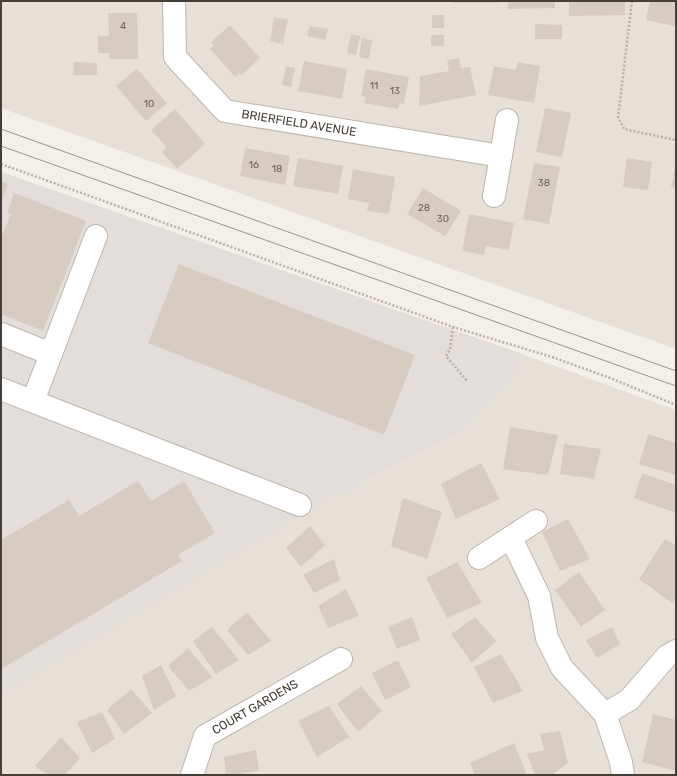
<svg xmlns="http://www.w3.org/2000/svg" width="677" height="776" font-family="Rubik,sans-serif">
  <rect width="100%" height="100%" fill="#f3efe9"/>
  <g fill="#e7e0d7">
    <path d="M 1,1 L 676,1 L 676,349 L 1,108 Z"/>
    <path d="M 1,172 L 522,354 L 676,410 L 676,775 L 1,775 Z"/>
  </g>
  <path fill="#e3deda" d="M 1,172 L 522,354 L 513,375 L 464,430 L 342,491 L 1,694 Z"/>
  <g fill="#e2dfdd">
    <path d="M 124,224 L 176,245 L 137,342 L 295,406 L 284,433 L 260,423 L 248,453 L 63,380 L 70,362 L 75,364 L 84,342 L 79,339 Z"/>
    <path d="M 453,354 L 513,375 L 464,430 L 416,415 L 435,363 L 448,366 Z"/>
    <path d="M 339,424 L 375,437 L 353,494 L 318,481 Z"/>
    <path d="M 1,448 L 11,451 L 39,511 L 1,534 Z"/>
  </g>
  <g fill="#d7ccc1">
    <rect x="453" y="1" width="45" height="2"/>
    <path d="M 508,1 L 555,1 L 555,8 L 508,9 Z"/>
    <path d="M 569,1 L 625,1 L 625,15 L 569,16 Z"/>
    <path d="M 650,1 L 676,1 L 676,18 L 674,26 L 646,20 Z"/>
    <path d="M 108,13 L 137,13 L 138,59 L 109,59 L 109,53 L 98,53 L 98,36 L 109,36 Z"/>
    <rect x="432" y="15" width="12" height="13"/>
    <path d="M 274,17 L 288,19 L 283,44 L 270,41 Z"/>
    <path d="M 535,24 L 562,25 L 562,39 L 535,39 Z"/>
    <path d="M 230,25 L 260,58 L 241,76 L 239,73 L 235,77 L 210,49 L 214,45 L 211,42 Z"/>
    <path d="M 310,26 L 328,29 L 325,40 L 307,36 Z"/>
    <path d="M 351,34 L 360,36 L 356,55 L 347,53 Z"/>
    <rect x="431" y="35" width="13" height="11"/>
    <path d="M 362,38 L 372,40 L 369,59 L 359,57 Z"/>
    <path d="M 459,58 L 461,68 L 470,67 L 476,95 L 419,106 L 420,76 L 449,71 L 447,60 Z"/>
    <path d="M 304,61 L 347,69 L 342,99 L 298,91 Z"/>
    <path d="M 74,62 L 97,63 L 97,75 L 73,75 Z"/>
    <path d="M 518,62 L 540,66 L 534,103 L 488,95 L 494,66 L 516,70 Z"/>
    <path d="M 286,66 L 295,68 L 291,87 L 282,85 Z"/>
    <path d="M 137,69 L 167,103 L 146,121 L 116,86 Z"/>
    <path d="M 366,69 L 409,77 L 404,104 L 400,103 L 398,109 L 364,103 L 366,97 L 361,96 Z"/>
    <path d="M 545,108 L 571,113 L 562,157 L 536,152 Z"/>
    <path d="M 175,109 L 205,144 L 177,169 L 162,152 L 167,147 L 151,130 Z"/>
    <path d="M 245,148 L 290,156 L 285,185 L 240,176 Z"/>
    <path d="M 298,158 L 343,166 L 338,194 L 293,186 Z"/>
    <path d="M 627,158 L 652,162 L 648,190 L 623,187 Z"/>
    <path d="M 534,163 L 560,167 L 549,224 L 523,219 Z"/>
    <path d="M 675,168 L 676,168 L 676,188 L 671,187 Z"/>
    <path d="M 353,169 L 395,177 L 389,214 L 367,211 L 369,203 L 348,199 Z"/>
    <path d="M 1,181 L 8,184 L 1,203 Z"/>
    <path d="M 423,188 L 461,211 L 445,236 L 407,214 Z"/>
    <path d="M 14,193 L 86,221 L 43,331 L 1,314 L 1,238 L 11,214 L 7,213 Z"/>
    <path d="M 469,214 L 514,223 L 509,250 L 486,246 L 484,255 L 462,251 Z"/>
    <path d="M 179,264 L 415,355 L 384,435 L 148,343 Z"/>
    <path d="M 510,427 L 558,435 L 548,475 L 503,469 Z"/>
    <path d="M 648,434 L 676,443 L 676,475 L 639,464 Z"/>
    <path d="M 564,444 L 601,449 L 594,479 L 560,474 Z"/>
    <path d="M 481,463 L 500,499 L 456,519 L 441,484 Z"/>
    <path d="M 642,473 L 676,485 L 676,513 L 634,498 Z"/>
    <path d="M 138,481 L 151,501 L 184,481 L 215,533 L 178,555 L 182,561 L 1,669 L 1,540 L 69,500 L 79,516 Z"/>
    <path d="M 403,498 L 442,512 L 427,559 L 391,546 Z"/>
    <path d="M 568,519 L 590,559 L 560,571 L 542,532 Z"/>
    <path d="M 310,526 L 325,545 L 301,567 L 286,548 Z"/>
    <path d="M 665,539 L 676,545 L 676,597 L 672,603 L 639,579 Z"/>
    <path d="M 334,559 L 340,580 L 314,593 L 303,575 Z"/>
    <path d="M 457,562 L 482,603 L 447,618 L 426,578 Z"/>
    <path d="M 579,572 L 605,610 L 581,627 L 555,590 Z"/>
    <path d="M 346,589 L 359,616 L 328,628 L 318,606 Z"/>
    <path d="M 247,612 L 271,641 L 248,655 L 227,630 Z"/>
    <path d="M 412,617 L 420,640 L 397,649 L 388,627 Z"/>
    <path d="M 475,617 L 496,641 L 472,663 L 451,634 Z"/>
    <path d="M 212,627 L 239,660 L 216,674 L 193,641 Z"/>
    <path d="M 612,627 L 620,644 L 597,658 L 586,640 Z"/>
    <path d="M 188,648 L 212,677 L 189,691 L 168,666 Z"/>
    <path d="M 501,654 L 523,691 L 493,703 L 474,667 Z"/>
    <path d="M 398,660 L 411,687 L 385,700 L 372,673 Z"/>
    <path d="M 161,665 L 176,696 L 154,710 L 142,676 Z"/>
    <path d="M 361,686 L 382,711 L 358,732 L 337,704 Z"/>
    <path d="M 131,689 L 152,713 L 124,734 L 107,710 Z"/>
    <path d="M 329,706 L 349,737 L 317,757 L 298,721 Z"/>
    <path d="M 102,712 L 115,739 L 92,753 L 77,722 Z"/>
    <path d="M 653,714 L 676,720 L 676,771 L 642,762 Z"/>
    <path d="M 560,731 L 568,763 L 552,775 L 535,775 L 527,754 L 544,750 L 540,734 Z"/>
    <path d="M 61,737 L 80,758 L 65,775 L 47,775 L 35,766 Z"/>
    <path d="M 514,743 L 527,775 L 475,775 L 470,763 Z"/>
    <path d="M 256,750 L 259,770 L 237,775 L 226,775 L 224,757 Z"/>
  </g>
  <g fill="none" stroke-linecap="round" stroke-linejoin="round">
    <defs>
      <g id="minor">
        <path d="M 174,1 L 175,57 L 225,111 L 501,156"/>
        <path d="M 494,196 L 507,120"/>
        <path d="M 1,334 L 51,354"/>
        <path d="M 1,389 L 300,505"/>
        <path d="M 33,401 L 96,236"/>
        <path d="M 511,538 L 539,596 L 547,638 L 562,668 L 605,714"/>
        <path d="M 479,558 L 536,521"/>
        <path d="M 192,775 L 205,736 L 341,659"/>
        <path d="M 623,775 L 621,762 L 605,714 L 629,700 L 667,656 L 676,651"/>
      </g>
    </defs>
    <use href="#minor" stroke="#beb6ab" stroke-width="24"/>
    <g stroke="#bfb09d" stroke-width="2.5" stroke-dasharray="2 2" stroke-linecap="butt">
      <path d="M 632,1 L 618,117 L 624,129 L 676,140"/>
      <path d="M 1,164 L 453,327 L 552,357 L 610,378 L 676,405"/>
      <path d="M 453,327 L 450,349 L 446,356 L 467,381"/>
    </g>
    <use href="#minor" stroke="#fff" stroke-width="22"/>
    <g stroke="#979797" stroke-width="1">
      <path d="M 1,129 L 676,371"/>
      <path d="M 1,146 L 676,386"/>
    </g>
  </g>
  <g text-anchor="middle" stroke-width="4" stroke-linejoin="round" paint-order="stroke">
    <g font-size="10" fill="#6a625a">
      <text x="123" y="29">4</text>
      <text x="374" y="89">11</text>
      <text x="395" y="94">13</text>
      <text x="149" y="107">10</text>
      <text x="254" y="168">16</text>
      <text x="277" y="172">18</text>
      <text x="544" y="186">38</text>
      <text x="424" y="211">28</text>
      <text x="443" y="222">30</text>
    </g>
    <g font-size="12" fill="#463f37" stroke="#fff">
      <text transform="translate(299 123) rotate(9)" y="4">BRIERFIELD AVENUE</text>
      <text transform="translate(255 707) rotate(-30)" y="4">COURT GARDENS</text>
    </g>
  </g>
  <rect width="677" height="776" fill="none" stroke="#463f37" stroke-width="4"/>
</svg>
